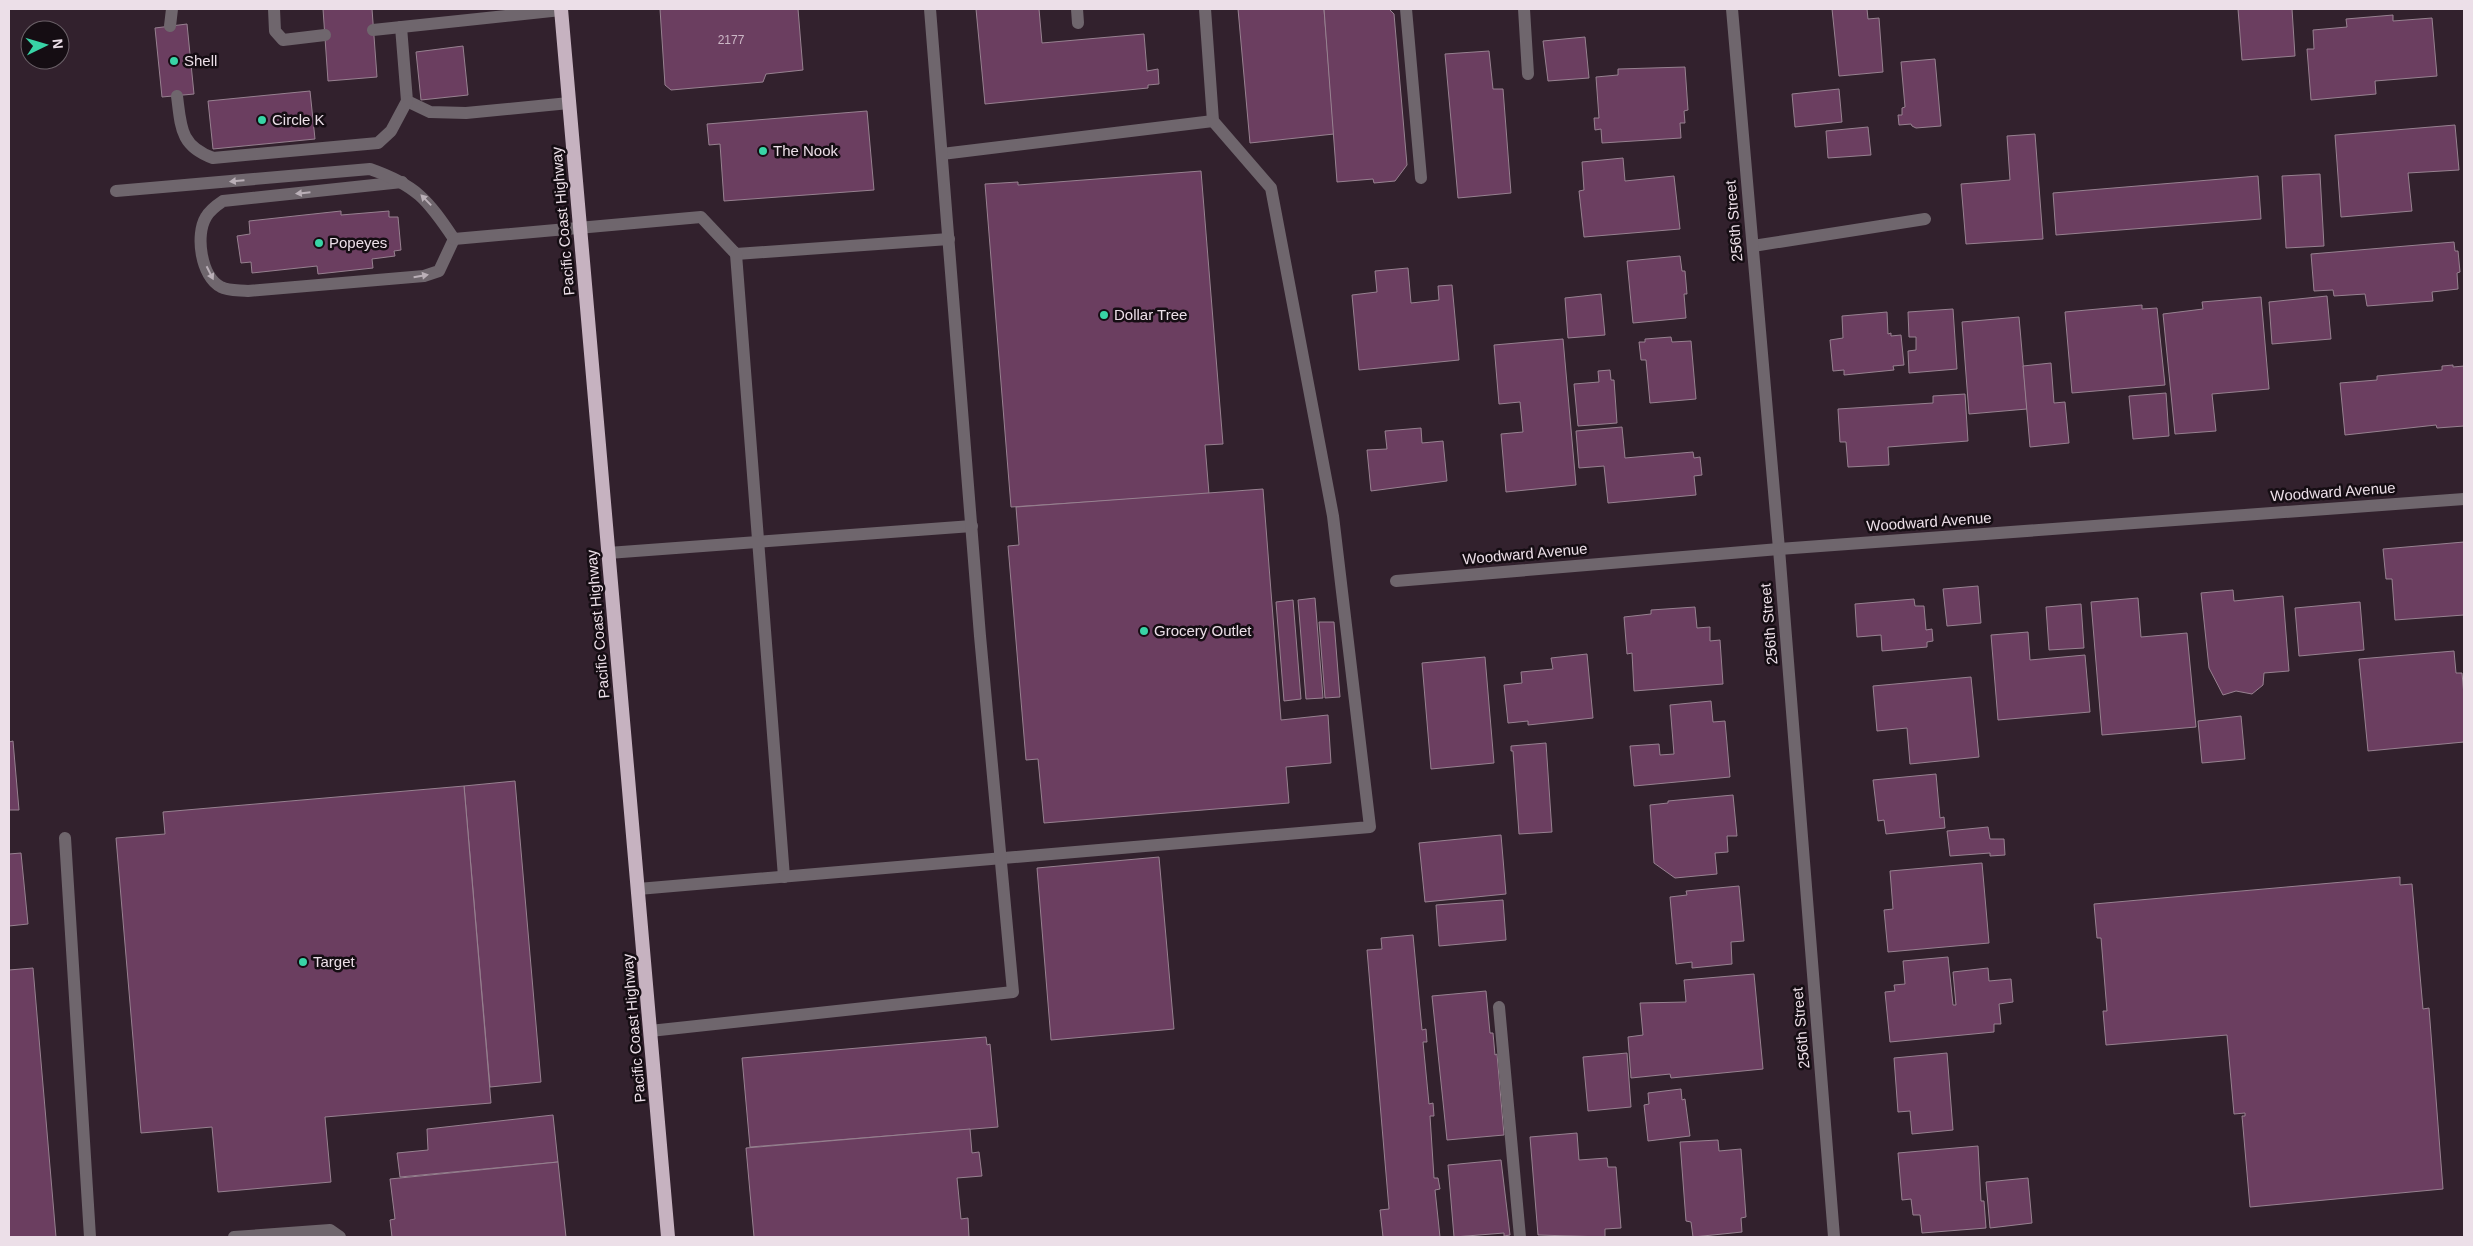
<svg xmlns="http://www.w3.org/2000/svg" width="2473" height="1246" font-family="Helvetica,sans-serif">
  <rect width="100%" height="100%" fill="#32212d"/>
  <g fill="#6b3e60" stroke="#978190">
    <path d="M 323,9 L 372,9 L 377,77 L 328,81 Z"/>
    <path d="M 660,9 L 798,9 L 803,70 L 766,74 L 763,82 L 671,90 L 665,85 Z"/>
    <path d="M 976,9 L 1039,9 L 1042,43 L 1144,34 L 1147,71 L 1158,69 L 1159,84 L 1148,85 L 1148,88 L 985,104 Z"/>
    <path d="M 1238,9 L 1324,9 L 1334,134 L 1250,143 Z"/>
    <path d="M 1324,9 L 1389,9 L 1394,14 L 1407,165 L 1395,181 L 1374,183 L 1373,179 L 1337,182 Z"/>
    <path d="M 1832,9 L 1867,9 L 1868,19 L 1879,18 L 1883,72 L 1839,76 Z"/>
    <path d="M 2238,9 L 2292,9 L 2295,56 L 2242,60 Z"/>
    <path d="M 2393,15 L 2393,21 L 2432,18 L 2437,76 L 2375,81 L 2376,94 L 2311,100 L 2307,49 L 2314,49 L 2313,30 L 2347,27 L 2346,19 Z"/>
    <path d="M 187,24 L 194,94 L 162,97 L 155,28 Z"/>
    <path d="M 1585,37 L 1589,78 L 1548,81 L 1543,41 Z"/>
    <path d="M 463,46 L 468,95 L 421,100 L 416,52 Z"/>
    <path d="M 1489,51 L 1493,89 L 1503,89 L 1511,193 L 1458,198 L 1445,54 Z"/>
    <path d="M 1935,59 L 1941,126 L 1916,128 L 1912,126 L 1911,124 L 1899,125 L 1898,115 L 1902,115 L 1902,108 L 1905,107 L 1901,62 Z"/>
    <path d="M 1685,67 L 1688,110 L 1684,111 L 1685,123 L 1680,123 L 1681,138 L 1602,143 L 1601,129 L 1595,130 L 1594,118 L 1599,118 L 1596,77 L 1618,75 L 1618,69 Z"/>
    <path d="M 1839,89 L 1842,122 L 1795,127 L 1792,94 Z"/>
    <path d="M 310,91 L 315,139 L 213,149 L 208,101 Z"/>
    <path d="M 867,111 L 874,190 L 724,201 L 720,144 L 709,145 L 707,124 Z"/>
    <path d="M 2455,125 L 2459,170 L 2408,173 L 2412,211 L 2341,217 L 2335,135 Z"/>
    <path d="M 1868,127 L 1871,155 L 1828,158 L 1826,131 Z"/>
    <path d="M 2035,134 L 2043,239 L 1966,244 L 1961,184 L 2010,180 L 2007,136 Z"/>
    <path d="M 1623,158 L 1625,181 L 1674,176 L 1680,229 L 1584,237 L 1579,191 L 1584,190 L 1582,162 Z"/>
    <path d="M 1201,171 L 1223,444 L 1205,445 L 1209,494 L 1011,507 L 985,184 L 1018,182 L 1018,185 Z"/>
    <path d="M 2320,174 L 2324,246 L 2286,248 L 2282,176 Z"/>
    <path d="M 2258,176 L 2261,219 L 2056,235 L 2053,193 Z"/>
    <path d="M 341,211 L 341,215 L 389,211 L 389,217 L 398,217 L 401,250 L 394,251 L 395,256 L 372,259 L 373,268 L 318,274 L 317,266 L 252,273 L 251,262 L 241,263 L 237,236 L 250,234 L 249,221 Z"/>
    <path d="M 2454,242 L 2455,251 L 2458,251 L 2460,272 L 2457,273 L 2458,289 L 2432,292 L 2433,301 L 2367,306 L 2365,294 L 2334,296 L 2333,290 L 2314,291 L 2311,254 Z"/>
    <path d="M 1680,256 L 1682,271 L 1685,271 L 1687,294 L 1684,294 L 1686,318 L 1633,323 L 1627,261 Z"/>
    <path d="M 1408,268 L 1411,303 L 1439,300 L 1438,286 L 1452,285 L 1459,360 L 1359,370 L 1352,295 L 1377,292 L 1375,271 Z"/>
    <path d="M 1601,294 L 1605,335 L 1568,338 L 1565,298 Z"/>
    <path d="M 2327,296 L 2331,339 L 2272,344 L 2269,302 Z"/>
    <path d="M 2261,297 L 2269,389 L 2212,394 L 2216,431 L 2175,434 L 2163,314 L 2203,309 L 2202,302 Z"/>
    <path d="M 2142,305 L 2142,309 L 2157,308 L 2165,385 L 2072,393 L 2065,312 Z"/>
    <path d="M 1953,309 L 1957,369 L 1909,373 L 1908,351 L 1916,350 L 1916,337 L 1909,337 L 1908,312 Z"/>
    <path d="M 1887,312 L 1888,334 L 1891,333 L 1891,336 L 1901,335 L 1904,365 L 1893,366 L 1894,370 L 1844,375 L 1844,370 L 1833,371 L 1830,340 L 1843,338 L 1842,316 Z"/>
    <path d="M 2019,317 L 2027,409 L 1969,414 L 1962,322 Z"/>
    <path d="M 1671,337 L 1672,342 L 1691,341 L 1696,399 L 1650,403 L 1646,360 L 1641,360 L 1639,342 L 1645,342 L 1645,339 Z"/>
    <path d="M 1563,339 L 1576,485 L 1506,492 L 1501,434 L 1523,432 L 1520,402 L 1499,404 L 1494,345 Z"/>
    <path d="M 2051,363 L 2054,403 L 2065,402 L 2069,443 L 2030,447 L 2023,366 Z"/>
    <path d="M 2453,365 L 2453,367 L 2464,366 L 2464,426 L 2437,428 L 2436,425 L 2345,435 L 2340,383 L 2377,380 L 2377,376 L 2442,370 L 2442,366 Z"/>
    <path d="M 1610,370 L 1611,380 L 1614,380 L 1617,423 L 1578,426 L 1574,384 L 1599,382 L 1598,371 Z"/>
    <path d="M 2166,393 L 2169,436 L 2133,439 L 2129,396 Z"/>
    <path d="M 1965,394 L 1968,441 L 1888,447 L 1889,465 L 1848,467 L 1846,442 L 1840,442 L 1838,409 L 1933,403 L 1933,396 Z"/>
    <path d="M 1622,427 L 1625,458 L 1693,452 L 1694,458 L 1700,457 L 1702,475 L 1694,476 L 1696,495 L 1608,503 L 1604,466 L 1579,468 L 1576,431 Z"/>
    <path d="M 1421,428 L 1422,443 L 1443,441 L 1447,481 L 1371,491 L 1367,450 L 1387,449 L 1385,431 Z"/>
    <path d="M 1263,489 L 1281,720 L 1328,715 L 1331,763 L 1286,767 L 1289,803 L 1044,823 L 1038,759 L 1026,760 L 1008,546 L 1019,545 L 1016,507 Z"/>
    <path d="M 2464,542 L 2464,615 L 2395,620 L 2392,579 L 2386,579 L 2383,549 Z"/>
    <path d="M 1978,586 L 1981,623 L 1947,626 L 1943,589 Z"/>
    <path d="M 2233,590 L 2234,601 L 2283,596 L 2289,671 L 2264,673 L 2263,685 L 2252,694 L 2236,691 L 2223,695 L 2209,668 L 2201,593 Z"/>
    <path d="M 1315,598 L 1323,698 L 1306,699 L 1298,600 Z"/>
    <path d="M 2138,598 L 2141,637 L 2187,633 L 2196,727 L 2102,735 L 2091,602 Z"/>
    <path d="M 1914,599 L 1915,606 L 1924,606 L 1926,630 L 1932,629 L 1933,641 L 1927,642 L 1927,647 L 1882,651 L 1881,635 L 1857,637 L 1855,604 Z"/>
    <path d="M 1293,600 L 1301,699 L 1284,701 L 1276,602 Z"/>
    <path d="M 2360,602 L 2364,650 L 2299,656 L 2295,608 Z"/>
    <path d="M 2081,604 L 2084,648 L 2049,650 L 2046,607 Z"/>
    <path d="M 1695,607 L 1697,628 L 1710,627 L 1710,641 L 1720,640 L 1723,684 L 1634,691 L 1632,653 L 1627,654 L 1624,617 L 1651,614 L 1651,610 Z"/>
    <path d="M 1319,622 L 1334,622 L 1340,697 L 1325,698 Z"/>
    <path d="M 2028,632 L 2030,660 L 2085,655 L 2090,712 L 1998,720 L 1991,635 Z"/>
    <path d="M 2454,651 L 2456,673 L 2462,673 L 2464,695 L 2464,742 L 2368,751 L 2359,659 Z"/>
    <path d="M 1587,654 L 1593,718 L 1528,725 L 1528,721 L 1508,723 L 1504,685 L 1522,683 L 1521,672 L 1553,669 L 1551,658 Z"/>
    <path d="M 1485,657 L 1494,763 L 1431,769 L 1422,663 Z"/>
    <path d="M 1971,677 L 1979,757 L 1910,764 L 1907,728 L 1877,731 L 1873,686 Z"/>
    <path d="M 1711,701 L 1713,722 L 1725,721 L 1730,777 L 1634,786 L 1630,746 L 1659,744 L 1660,755 L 1674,754 L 1670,705 Z"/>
    <path d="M 2241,716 L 2245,759 L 2202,763 L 2198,721 Z"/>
    <path d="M 13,741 L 19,810 L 9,810 L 9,742 Z"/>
    <path d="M 1546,743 L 1552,832 L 1519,834 L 1513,751 L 1511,751 L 1511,746 Z"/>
    <path d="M 1936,774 L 1940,818 L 1944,817 L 1945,828 L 1886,834 L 1884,820 L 1878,821 L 1873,780 Z"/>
    <path d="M 515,781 L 541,1082 L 490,1087 L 464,786 Z"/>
    <path d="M 464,786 L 491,1103 L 325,1117 L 331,1182 L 218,1192 L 212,1127 L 141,1133 L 116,838 L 165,834 L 163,812 Z"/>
    <path d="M 1733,795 L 1737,836 L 1727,836 L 1728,852 L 1715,853 L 1717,874 L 1675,878 L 1654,863 L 1650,805 L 1668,803 L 1668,801 Z"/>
    <path d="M 1988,827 L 1990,839 L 2004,839 L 2005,855 L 1990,856 L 1990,853 L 1950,856 L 1947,831 Z"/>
    <path d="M 1501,835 L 1506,894 L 1425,902 L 1419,843 Z"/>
    <path d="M 21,853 L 28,924 L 9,926 L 9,854 Z"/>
    <path d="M 1159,857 L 1174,1029 L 1051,1040 L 1037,868 Z"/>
    <path d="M 1982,863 L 1989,943 L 1888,952 L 1884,910 L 1893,909 L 1890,871 Z"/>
    <path d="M 2400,877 L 2400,885 L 2412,884 L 2423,1009 L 2429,1008 L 2443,1189 L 2250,1207 L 2242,1116 L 2245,1116 L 2245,1113 L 2234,1114 L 2227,1035 L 2106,1045 L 2103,1011 L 2107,1011 L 2101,938 L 2097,938 L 2094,904 Z"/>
    <path d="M 1739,886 L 1744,941 L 1731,942 L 1732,964 L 1692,968 L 1692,962 L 1676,964 L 1670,897 L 1687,895 L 1686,891 Z"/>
    <path d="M 1503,900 L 1506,940 L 1439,946 L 1436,905 Z"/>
    <path d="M 1413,935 L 1422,1030 L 1426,1029 L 1427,1042 L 1423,1042 L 1429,1104 L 1433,1103 L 1434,1116 L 1430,1116 L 1434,1178 L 1438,1178 L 1440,1189 L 1435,1190 L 1440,1237 L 1383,1237 L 1380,1210 L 1389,1209 L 1367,950 L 1382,949 L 1381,938 Z"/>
    <path d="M 1948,957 L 1953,1005 L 1956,1005 L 1953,972 L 1988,968 L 1989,981 L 2011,979 L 2013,1002 L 1999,1004 L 2001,1024 L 1994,1024 L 1994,1032 L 1890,1042 L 1885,992 L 1895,991 L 1894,985 L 1905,984 L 1903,961 Z"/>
    <path d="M 33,968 L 56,1237 L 9,1237 L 9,970 Z"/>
    <path d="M 1754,974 L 1763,1069 L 1671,1078 L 1670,1074 L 1631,1078 L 1628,1037 L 1643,1035 L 1640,1003 L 1686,1002 L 1684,980 Z"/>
    <path d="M 1486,991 L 1490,1033 L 1493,1033 L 1495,1055 L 1497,1054 L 1504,1135 L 1447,1140 L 1432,996 Z"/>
    <path d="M 986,1037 L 987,1045 L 990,1044 L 998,1127 L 750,1147 L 742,1058 Z"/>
    <path d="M 1627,1053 L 1631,1107 L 1588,1111 L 1583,1057 Z"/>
    <path d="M 1947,1053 L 1953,1130 L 1912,1134 L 1910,1111 L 1898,1112 L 1894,1058 Z"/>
    <path d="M 1681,1089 L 1682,1100 L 1685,1099 L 1690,1136 L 1648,1141 L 1644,1105 L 1649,1104 L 1648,1093 Z"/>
    <path d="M 553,1115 L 558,1162 L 400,1177 L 397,1153 L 428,1150 L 427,1129 Z"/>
    <path d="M 970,1129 L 972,1153 L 979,1152 L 982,1176 L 957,1178 L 961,1219 L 968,1218 L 969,1237 L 754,1237 L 746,1148 Z"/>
    <path d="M 1577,1133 L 1579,1160 L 1607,1158 L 1608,1167 L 1616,1167 L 1621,1228 L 1605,1229 L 1605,1237 L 1538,1235 L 1530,1137 Z"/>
    <path d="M 1718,1140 L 1719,1151 L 1741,1149 L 1746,1217 L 1741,1218 L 1742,1232 L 1693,1237 L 1691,1222 L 1686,1221 L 1680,1142 Z"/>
    <path d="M 1978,1146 L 1981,1201 L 1984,1201 L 1986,1228 L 1922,1233 L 1920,1215 L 1913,1215 L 1911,1199 L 1902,1200 L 1898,1153 Z"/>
    <path d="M 1501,1160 L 1510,1235 L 1504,1236 L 1504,1233 L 1454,1237 L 1448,1165 Z"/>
    <path d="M 558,1162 L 566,1237 L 392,1237 L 390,1220 L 395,1219 L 390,1179 Z"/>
    <path d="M 2028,1178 L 2032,1223 L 1990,1228 L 1986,1182 Z"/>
  </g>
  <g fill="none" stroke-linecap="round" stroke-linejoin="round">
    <g stroke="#6f666d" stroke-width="12">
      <path d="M 274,9 L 275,31 L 283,40 L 325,35"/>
      <path d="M 1077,9 L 1078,23"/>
      <path d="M 1406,9 L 1421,178"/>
      <path d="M 1524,9 L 1528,74"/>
      <path d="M 170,26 L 172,9"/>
      <path d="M 401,27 L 407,101 L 430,112 L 466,113 L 569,103"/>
      <path d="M 373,30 L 561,10"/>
      <path d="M 177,96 C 181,127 180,146 213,158 L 378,143 L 391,131 L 407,101"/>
      <path d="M 942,154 L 1213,121"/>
      <path d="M 402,182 L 223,201 C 217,205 210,210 206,217 C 195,235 201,277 221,287 C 228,291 239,290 248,291 L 424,276 L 439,271 L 454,239"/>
      <path d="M 116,191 L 370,169 C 416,185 428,200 454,239"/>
      <path d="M 454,239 L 701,217 L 736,254 L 949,239"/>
      <path d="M 1753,246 L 1925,219"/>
      <path d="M 736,254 L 784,877"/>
      <path d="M 608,553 L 972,526"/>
      <path d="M 65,838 L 90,1237"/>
      <path d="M 638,889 L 1370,827 L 1333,516 L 1271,188 L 1213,121 L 1205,9"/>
      <path d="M 1499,1007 L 1520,1237"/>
      <path d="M 650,1031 L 1013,992 L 980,636 L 930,9"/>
      <path d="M 234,1237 L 330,1230 L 340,1237"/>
    </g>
    <g stroke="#6f666d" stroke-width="12">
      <path d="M 1732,9 L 1779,549 L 1834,1237"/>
      <path d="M 1396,581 L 1779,549 L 2464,499"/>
    </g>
    <path stroke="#c6b2c0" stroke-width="14" d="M 561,9 L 668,1237"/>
  </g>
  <defs><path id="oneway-solid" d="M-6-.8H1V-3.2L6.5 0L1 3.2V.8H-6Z" transform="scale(1.25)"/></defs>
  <g fill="#baafb7">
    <use href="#oneway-solid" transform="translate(237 181) rotate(175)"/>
    <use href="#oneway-solid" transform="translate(303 193) rotate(174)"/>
    <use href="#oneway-solid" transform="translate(426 200) rotate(-134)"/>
    <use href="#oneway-solid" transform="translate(210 273) rotate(63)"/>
    <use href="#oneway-solid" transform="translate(421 276) rotate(-10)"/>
  </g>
  <g fill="#38d4a6" stroke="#150d13" stroke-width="2">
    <circle cx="174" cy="61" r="5"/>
    <circle cx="262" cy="120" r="5"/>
    <circle cx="763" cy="151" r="5"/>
    <circle cx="319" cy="243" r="5"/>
    <circle cx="1104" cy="315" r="5"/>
    <circle cx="1144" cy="631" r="5"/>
    <circle cx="303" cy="962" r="5"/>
  </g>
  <g text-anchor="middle" stroke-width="5" stroke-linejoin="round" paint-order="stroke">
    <g font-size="12" fill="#ccb7c6">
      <text x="731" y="44">2177</text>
    </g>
    <g font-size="15" fill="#ecdfe8" stroke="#150d13" text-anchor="start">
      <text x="184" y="66">Shell</text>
      <text x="272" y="125">Circle K</text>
      <text x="773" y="156">The Nook</text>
      <text x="329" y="248">Popeyes</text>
      <text x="1114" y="320">Dollar Tree</text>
      <text x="1154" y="636">Grocery Outlet</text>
      <text x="313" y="967">Target</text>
    </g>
    <g font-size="15" fill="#ecdfe8" stroke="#150d13">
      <text transform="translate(563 221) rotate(-95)" y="5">Pacific Coast Highway</text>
      <text transform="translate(1734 221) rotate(-95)" y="5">256th Street</text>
      <text transform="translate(2333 492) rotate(-4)" y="5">Woodward Avenue</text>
      <text transform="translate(1929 522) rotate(-4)" y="5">Woodward Avenue</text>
      <text transform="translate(1525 554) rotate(-5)" y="5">Woodward Avenue</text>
      <text transform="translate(598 624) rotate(-95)" y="5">Pacific Coast Highway</text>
      <text transform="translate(1769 624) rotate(-95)" y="5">256th Street</text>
      <text transform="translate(634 1028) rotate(-95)" y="5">Pacific Coast Highway</text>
      <text transform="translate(1801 1028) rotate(-95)" y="5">256th Street</text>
    </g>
  </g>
  <rect width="2473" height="1246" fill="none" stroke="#ecdfe8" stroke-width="20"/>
  <g transform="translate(45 45) rotate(85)"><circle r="24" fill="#150d13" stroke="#6b6168"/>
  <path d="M0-4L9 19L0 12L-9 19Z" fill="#38d4a6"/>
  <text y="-8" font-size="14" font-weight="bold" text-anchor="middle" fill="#ecdfe8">N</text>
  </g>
</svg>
